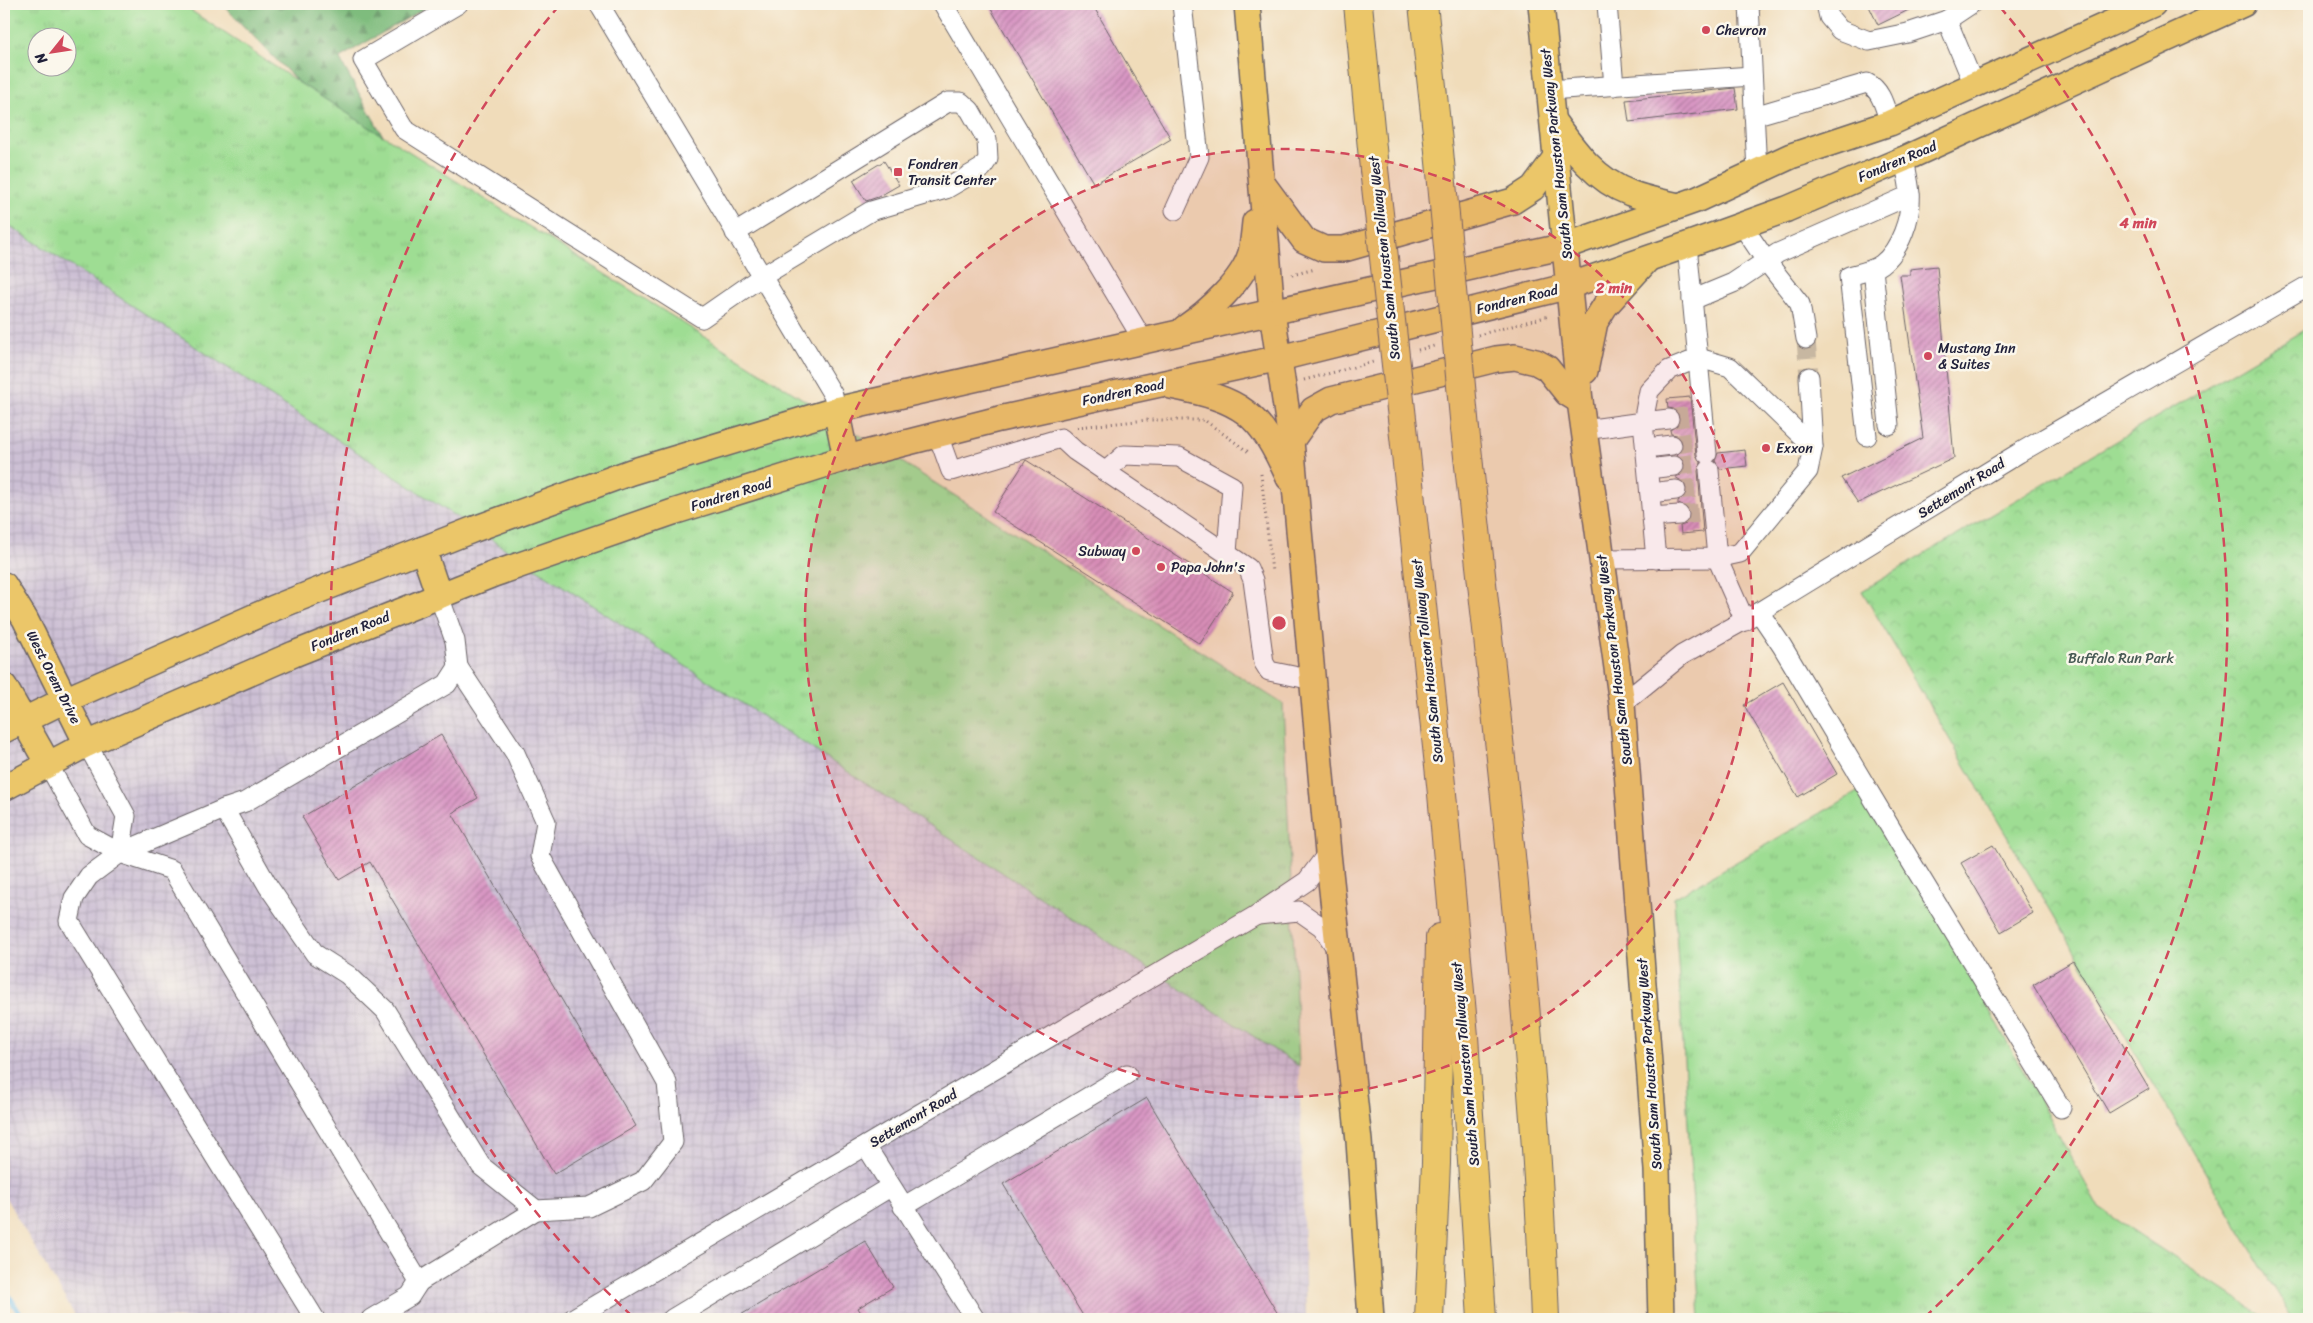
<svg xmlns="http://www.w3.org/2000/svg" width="2313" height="1323" font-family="Sriracha,sans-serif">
  <defs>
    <pattern id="industrial-grid" width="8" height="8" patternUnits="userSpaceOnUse" patternTransform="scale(1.25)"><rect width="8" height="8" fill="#ccbfd4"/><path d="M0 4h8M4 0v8" fill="none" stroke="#afa4b7"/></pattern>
    <pattern id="grass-tufts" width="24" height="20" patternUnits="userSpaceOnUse" patternTransform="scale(1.25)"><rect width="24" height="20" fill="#9edd93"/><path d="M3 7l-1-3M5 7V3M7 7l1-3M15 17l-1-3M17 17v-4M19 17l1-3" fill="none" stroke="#88bd80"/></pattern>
    <pattern id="forest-firs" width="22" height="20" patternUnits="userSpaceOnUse" patternTransform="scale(1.25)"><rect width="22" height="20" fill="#7ebc7d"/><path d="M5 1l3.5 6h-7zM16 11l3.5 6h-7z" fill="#679868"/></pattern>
    <pattern id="park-crowns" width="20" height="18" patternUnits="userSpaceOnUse" patternTransform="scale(1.25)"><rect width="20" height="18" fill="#9edd93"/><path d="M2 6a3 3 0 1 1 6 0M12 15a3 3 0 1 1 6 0" fill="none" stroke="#88bd80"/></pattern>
    <pattern id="building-hatch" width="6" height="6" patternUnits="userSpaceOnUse" patternTransform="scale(1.25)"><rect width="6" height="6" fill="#d997c4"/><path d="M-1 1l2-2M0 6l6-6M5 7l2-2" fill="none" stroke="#b07ba0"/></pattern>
  </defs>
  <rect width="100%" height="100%" fill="#fbf7ec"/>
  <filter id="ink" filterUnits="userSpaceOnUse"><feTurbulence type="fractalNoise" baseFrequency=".02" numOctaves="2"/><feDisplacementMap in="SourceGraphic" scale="10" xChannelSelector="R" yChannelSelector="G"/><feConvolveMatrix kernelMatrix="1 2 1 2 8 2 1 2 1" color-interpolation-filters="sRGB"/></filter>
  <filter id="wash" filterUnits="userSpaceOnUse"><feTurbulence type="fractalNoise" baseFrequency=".0096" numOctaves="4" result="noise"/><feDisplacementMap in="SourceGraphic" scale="20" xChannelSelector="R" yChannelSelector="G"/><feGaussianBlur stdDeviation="1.12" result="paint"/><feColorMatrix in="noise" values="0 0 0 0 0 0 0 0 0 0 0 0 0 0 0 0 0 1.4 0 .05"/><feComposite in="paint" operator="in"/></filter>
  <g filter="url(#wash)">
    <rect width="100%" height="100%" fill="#f0dcba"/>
    <path fill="url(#industrial-grid)" d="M 4,222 L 1299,1066 L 1306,1319 L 77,1319 L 4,1195 Z"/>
    <g fill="url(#grass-tufts)" stroke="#608067" fill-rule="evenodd">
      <path d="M 4,4 L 181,4 L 298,82 L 672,316 L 1283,704 L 1299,1066 L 4,222 ZM 38,38 L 68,38 L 68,68 L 38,68 Z"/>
      <path d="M 1866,787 L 2099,1208 L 2267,1319 L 1700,1319 L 1674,898 Z"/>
    </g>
    <path fill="url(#forest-firs)" stroke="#506f5c" d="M 222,4 L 432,4 L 339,58 L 383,136 L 298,82 Z"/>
    <path fill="url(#park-crowns)" stroke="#608067" d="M 2309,327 L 2309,1319 L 2292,1319 L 1862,591 Z"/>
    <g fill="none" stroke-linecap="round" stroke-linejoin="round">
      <path stroke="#71bbea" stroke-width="5.5" d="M 4,1288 L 23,1319"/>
    </g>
    <g id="blocks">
      <g fill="url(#building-hatch)">
        <path d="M 988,4 L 1092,4 L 1171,139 L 1094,184 Z"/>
        <path d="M 1868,4 L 1921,4 L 1878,25 Z"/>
        <path d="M 1735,88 L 1738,109 L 1629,122 L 1626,100 Z"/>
        <path d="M 884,161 L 899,185 L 878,197 L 866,201 L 853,180 Z"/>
        <path d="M 1937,266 L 1954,458 L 1858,503 L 1841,478 L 1923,438 L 1900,275 L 1910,275 L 1910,269 Z"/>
        <path d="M 1690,397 L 1696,455 L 1701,463 L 1698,471 L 1703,532 L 1681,534 L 1680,526 L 1686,524 L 1690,515 L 1688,508 L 1678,504 L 1678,501 L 1686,495 L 1687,488 L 1685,483 L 1675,477 L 1681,475 L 1684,470 L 1683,460 L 1676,455 L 1682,450 L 1683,443 L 1677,435 L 1671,434 L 1670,430 L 1679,424 L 1680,417 L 1674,409 L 1668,408 L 1667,399 Z"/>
        <path d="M 1745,450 L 1747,466 L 1720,469 L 1715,461 L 1718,453 Z"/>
        <path d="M 1026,460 L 1233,592 L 1200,644 L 993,512 Z"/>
        <path d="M 1783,682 L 1837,774 L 1798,797 L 1744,705 Z"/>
        <path d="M 441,735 L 478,798 L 452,813 L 636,1126 L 554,1174 L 370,862 L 339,880 L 302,817 Z"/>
        <path d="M 1993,845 L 2033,913 L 2001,932 L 1961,863 Z"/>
        <path d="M 2073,961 L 2149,1089 L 2109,1113 L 2033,985 Z"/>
        <path d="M 1147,1098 L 1281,1319 L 1085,1319 L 1003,1184 Z"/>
        <path d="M 865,1241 L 893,1287 L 858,1308 L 865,1319 L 734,1319 Z"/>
      </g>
    </g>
  </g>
  <g filter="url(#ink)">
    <use href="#blocks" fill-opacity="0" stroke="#6a6367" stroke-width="1"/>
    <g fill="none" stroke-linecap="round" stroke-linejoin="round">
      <g stroke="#c7b7a1" stroke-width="19" stroke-dasharray="19 9" stroke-linecap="butt">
        <path d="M 1806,339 L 1809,377"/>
        <path d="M 1669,419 L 1692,416"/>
        <path d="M 1672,445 L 1695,441"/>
        <path d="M 1674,466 L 1708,462"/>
        <path d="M 1676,490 L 1699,488"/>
        <path d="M 1679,515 L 1702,513"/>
      </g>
      <defs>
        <g id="minor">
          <path d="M 458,4 L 363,60 L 404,129 L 702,318 L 761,277 L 871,211 L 946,189 L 982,168 L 988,159 L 987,140 L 970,110 L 961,102 L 948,102 L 735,233"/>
          <path d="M 599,4 L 833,395 L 836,410"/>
          <path d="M 943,4 L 1143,340"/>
          <path d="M 1607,4 L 1614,86"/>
          <path d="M 1749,4 L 1757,172"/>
          <path d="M 1826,4 L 1829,17 L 1840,30 L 1869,41 L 1908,33 L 1947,20 L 1974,85"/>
          <path d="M 1947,20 L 1971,4"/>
          <path d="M 1549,90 L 1752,76"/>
          <path d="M 1754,116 L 1867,83 C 1882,90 1885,109 1890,123"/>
          <path d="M 1175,210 L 1199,157 L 1182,4"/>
          <path d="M 1742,225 L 1767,262 L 1800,304 L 1806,339"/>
          <path d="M 1687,245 L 1707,454"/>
          <path d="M 1873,269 L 1889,425"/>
          <path d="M 1692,300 L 1733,283 L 1778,253 L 1910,195"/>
          <path d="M 1809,377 L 1813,447"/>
          <path d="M 1584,430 L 1643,422 L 1649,391 L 1669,370 L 1699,358 L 1730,367 L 1813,447 L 1808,471 L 1740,553 L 1717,558 L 1602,559"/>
          <path d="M 938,435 L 951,471 L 1061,438 L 1075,451 L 1248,568 L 1253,580 L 1264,663 L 1269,671 L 1313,680"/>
          <path d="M 1867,436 L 1849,276 C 1859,273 1873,271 1882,264 C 1900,250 1912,217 1910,194 C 1909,182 1906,170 1904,159"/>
          <path d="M 1646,448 L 1672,445"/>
          <path d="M 1648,469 L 1674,466"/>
          <path d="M 1709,470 L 1717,558 L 1745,621"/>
          <path d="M 1105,472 L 1124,455 L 1179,457 L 1232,486 L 1227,553"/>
          <path d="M 1650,493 L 1676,490"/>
          <path d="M 1652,517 L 1679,515"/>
          <path d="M 1656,559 L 1643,422 L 1669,419"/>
          <path d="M 1759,612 L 1782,646 L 1899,842 L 2061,1108"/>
          <path d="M 1622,704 L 1682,655 L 1759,612 L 2019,453 L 2309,285"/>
          <path d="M 48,764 L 87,835 L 120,853 L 126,816 L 87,744"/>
          <path d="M 224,809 L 268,886 L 315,954 L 348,975 L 385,1010 L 481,1166 L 536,1210 L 589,1207 L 643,1181 L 673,1142 L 667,1083 L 540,856 L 546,822 L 515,753 L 458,667"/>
          <path d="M 120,853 L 172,870 L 419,1282 L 410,1296 L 371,1319"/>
          <path d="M 1258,915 L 1299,911 L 1322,927 L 1338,951"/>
          <path d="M 866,1146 L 975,1319"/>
          <path d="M 903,1207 L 1127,1074"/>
          <path d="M 419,1282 L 536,1210"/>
          <path d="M 315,1319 L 69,921 L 74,898 L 89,876 L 120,853 L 224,809 L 245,802 L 447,684 L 458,667 L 455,641 L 439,596"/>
          <path d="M 572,1319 L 1255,916 L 1307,881 L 1328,853"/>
          <path d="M 672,1319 L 890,1187"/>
        </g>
        <g id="major">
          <path d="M 1247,4 L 1272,312 L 1291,441 L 1328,853 L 1359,1141 L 1371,1319"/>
          <path d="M 1541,4 L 1580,401 L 1622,704 L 1657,1170 L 1661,1319"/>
          <path d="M 1553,121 C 1574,150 1595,180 1630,193 C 1645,199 1662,202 1678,206"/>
          <path d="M 1262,183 L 1304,240 L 1324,249 L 1344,249 L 1513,201 L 1533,188 L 1556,157"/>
          <path d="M 1185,328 C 1208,312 1243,281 1251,253 C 1253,243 1254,232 1255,222"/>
          <path d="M 1585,371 L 1595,322 L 1605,306 L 1646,261"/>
          <path d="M 1171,386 C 1242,400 1259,411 1289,478"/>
          <path d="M 836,410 L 846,458"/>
          <path d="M 1291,441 L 1313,410 L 1331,400 L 1496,359 L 1515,357 L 1536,362 L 1547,368 L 1567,393 L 1580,401"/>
          <path d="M 423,549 L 439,596"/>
          <path d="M 4,585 L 25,619 L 87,744"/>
          <path d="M 4,686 L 48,764"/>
          <path d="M 4,730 L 65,700 L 274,608 L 472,530 L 631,472 L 836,410 L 1565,246 L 1696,200 L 1791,156 L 1890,123 L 2153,4"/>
          <path d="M 4,788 L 87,744 L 294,654 L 494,574 L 673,512 L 846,458 L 999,419 L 1280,358 L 1569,286 L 1687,245 L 1787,209 L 1904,159 L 2243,4"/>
        </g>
        <g id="highway">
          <path d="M 1358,4 L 1374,169"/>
          <path d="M 1423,4 L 1439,151"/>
          <path d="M 1465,429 C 1497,725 1534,1021 1545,1319"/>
          <path d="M 1405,445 L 1442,794 L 1464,1036 L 1482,1319"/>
          <path d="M 1429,1319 L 1436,1163 L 1440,938"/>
        </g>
      </defs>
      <use href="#minor" stroke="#6a6367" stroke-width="21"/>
      <use href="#major" stroke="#6a6367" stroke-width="28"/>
      <use href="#highway" stroke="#6a6367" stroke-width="30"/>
      <g stroke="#6a6367" stroke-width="3" stroke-dasharray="1 4" stroke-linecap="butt">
        <path d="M 1292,275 L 1315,269"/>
        <path d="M 1478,335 L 1549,316"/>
        <path d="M 1418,350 L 1434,346"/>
        <path d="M 1304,380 L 1373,362"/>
        <path d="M 1077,427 L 1148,420 L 1204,420 L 1250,453"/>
        <path d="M 1261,474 L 1272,572"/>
      </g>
      <use href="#minor" stroke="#fff" stroke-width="19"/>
      <use href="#major" stroke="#ebc669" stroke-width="25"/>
      <use href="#highway" stroke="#ebc669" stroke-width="28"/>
      <defs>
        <g id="highway-bridge">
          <path d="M 1439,151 L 1465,429"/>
          <path d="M 1374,169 L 1405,445"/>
        </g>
      </defs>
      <use href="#highway-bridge" stroke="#6a6367" stroke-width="30" stroke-linecap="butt"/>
      <use href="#highway-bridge" stroke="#ebc669" stroke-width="28"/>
    </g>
  </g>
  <circle cx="1279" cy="623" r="474" fill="#d1495b" fill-opacity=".12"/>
  <g fill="none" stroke="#d1495b" stroke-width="2.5" stroke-dasharray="9 6">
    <circle cx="1279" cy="623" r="474"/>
    <path d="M632 1316A948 948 0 0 1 558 7M2000 7A948 948 0 0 1 1926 1316"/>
  </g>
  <g fill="#d1495b" stroke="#fbf7ec" stroke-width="2">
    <circle cx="1706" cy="30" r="5"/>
    <rect x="893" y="167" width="10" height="10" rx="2.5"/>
    <circle cx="1928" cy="356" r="5"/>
    <circle cx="1766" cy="448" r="5"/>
    <circle cx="1136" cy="551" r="5"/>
    <circle cx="1161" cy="567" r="5"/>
  </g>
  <g text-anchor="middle" stroke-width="5" stroke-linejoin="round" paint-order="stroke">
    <g font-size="14" fill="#22223b" stroke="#fbf7ec" text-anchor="start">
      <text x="1716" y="35">Chevron</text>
      <text x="908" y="169">Fondren<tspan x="908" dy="16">Transit Center</tspan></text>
      <text x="1938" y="353">Mustang Inn<tspan x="1938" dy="16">&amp; Suites</tspan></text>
      <text x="1776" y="453">Exxon</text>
      <text x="1126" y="556" text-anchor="end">Subway</text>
      <text x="1171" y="572">Papa John's</text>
    </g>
    <g font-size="14" fill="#22223b" stroke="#fbf7ec">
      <text transform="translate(1556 154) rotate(-96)" y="5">South Sam Houston Parkway West</text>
      <text transform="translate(1897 161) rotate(-23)" y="5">Fondren Road</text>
      <text transform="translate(1384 258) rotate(-96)" y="5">South Sam Houston Tollway West</text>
      <text transform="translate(1517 299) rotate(-14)" y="5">Fondren Road</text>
      <text transform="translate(1123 392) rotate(-12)" y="5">Fondren Road</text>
      <text transform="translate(1961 488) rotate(-32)" y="5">Settemont Road</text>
      <text transform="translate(731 494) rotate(-17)" y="5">Fondren Road</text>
      <text transform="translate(350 631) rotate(-22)" y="5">Fondren Road</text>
      <text transform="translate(1614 660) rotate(-97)" y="5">South Sam Houston Parkway West</text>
      <text transform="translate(1427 661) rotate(-96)" y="5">South Sam Houston Tollway West</text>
      <text transform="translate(54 677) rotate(63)" y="5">West Orem Drive</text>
      <text transform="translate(1465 1064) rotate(-95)" y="5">South Sam Houston Tollway West</text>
      <text transform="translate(1649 1064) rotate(-94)" y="5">South Sam Houston Parkway West</text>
      <text transform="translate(913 1118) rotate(-31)" y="5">Settemont Road</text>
    </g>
    <g font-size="14" fill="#475a55" stroke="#fbf7ec">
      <text x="2121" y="663">Buffalo Run Park</text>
    </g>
  </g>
  <circle cx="1279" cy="623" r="8" fill="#d1495b" stroke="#fbf7ec" stroke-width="2.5"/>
  <g font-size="15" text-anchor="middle" font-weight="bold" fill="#d1495b" stroke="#fbf7ec" stroke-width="5" stroke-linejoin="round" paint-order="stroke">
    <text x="2138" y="228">4 min</text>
    <text x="1614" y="293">2 min</text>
  </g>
  <rect width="2313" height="1323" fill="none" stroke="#fbf7ec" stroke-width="20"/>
  <g transform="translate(52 52) rotate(240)"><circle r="24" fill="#fbf7ec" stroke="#a4a2a5"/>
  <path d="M0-4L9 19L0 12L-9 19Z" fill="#d1495b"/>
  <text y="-8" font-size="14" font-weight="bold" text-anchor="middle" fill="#22223b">N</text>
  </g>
</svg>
